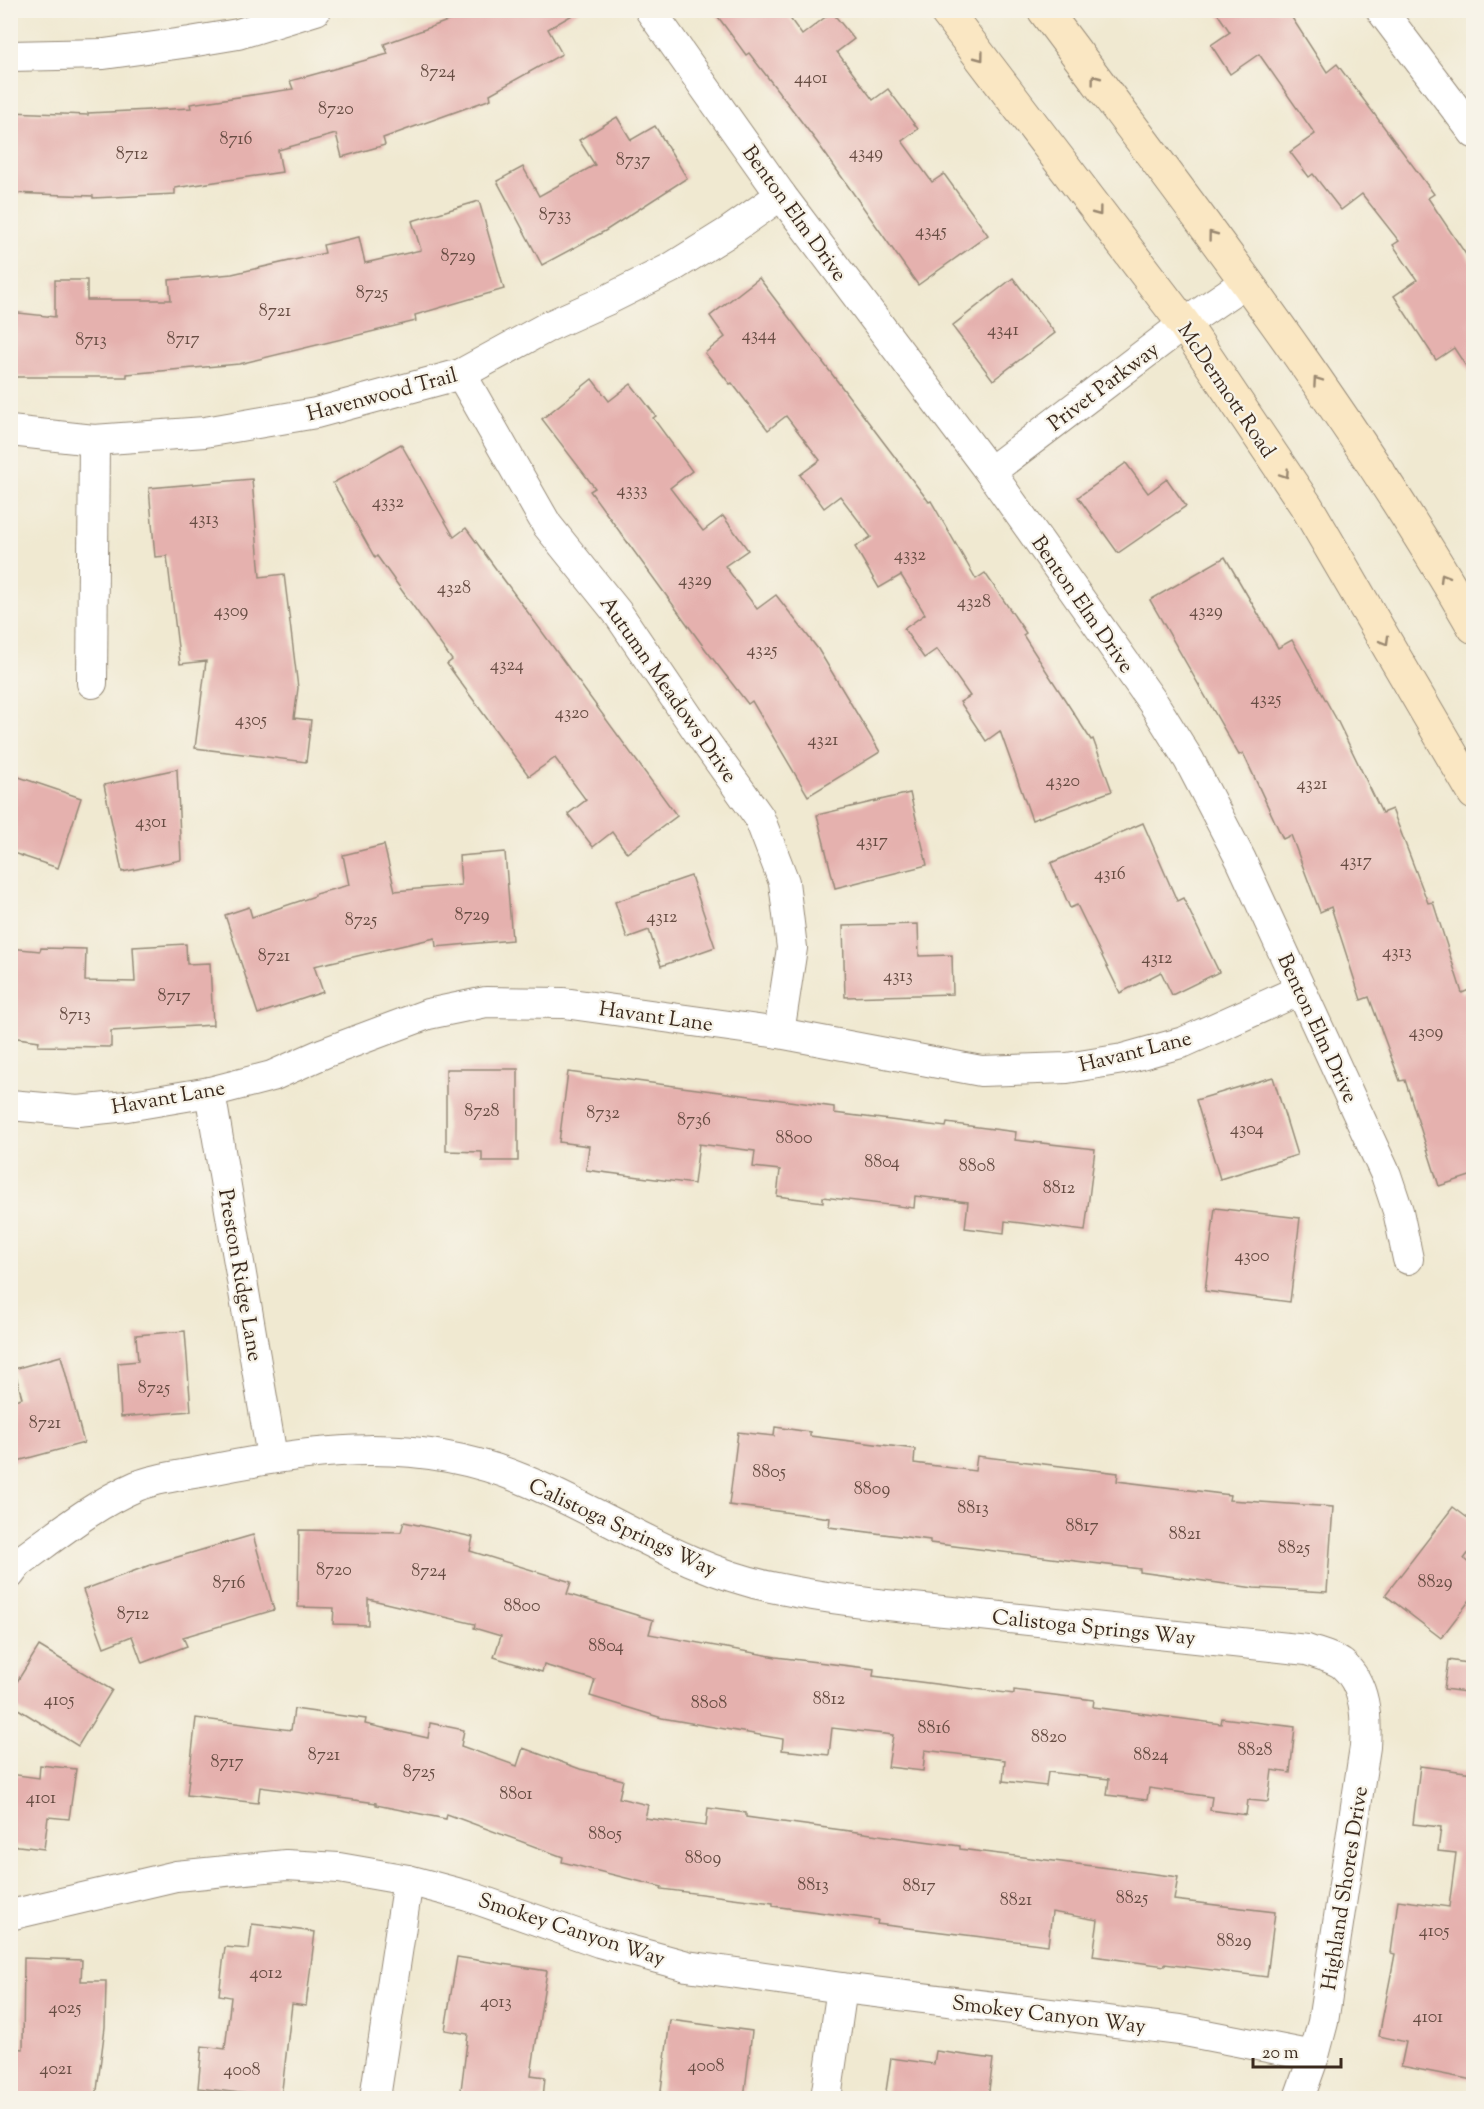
<svg xmlns="http://www.w3.org/2000/svg" width="1484" height="2109" font-family="'Sorts Mill Goudy',serif">
  <rect width="100%" height="100%" fill="#f7f3e8"/>
  <filter id="ink" filterUnits="userSpaceOnUse"><feTurbulence type="fractalNoise" baseFrequency=".0167" numOctaves="2"/><feDisplacementMap in="SourceGraphic" scale="12" xChannelSelector="R" yChannelSelector="G"/><feConvolveMatrix kernelMatrix="1 2 1 2 8 2 1 2 1" color-interpolation-filters="sRGB"/></filter>
  <filter id="wash" filterUnits="userSpaceOnUse"><feTurbulence type="fractalNoise" baseFrequency=".008" numOctaves="4" result="noise"/><feDisplacementMap in="SourceGraphic" scale="24" xChannelSelector="R" yChannelSelector="G"/><feGaussianBlur stdDeviation="1.35" result="paint"/><feColorMatrix in="noise" values="0 0 0 0 0 0 0 0 0 0 0 0 0 0 0 0 0 1.4 0 .05"/><feComposite in="paint" operator="in"/></filter>
  <g filter="url(#wash)">
    <rect width="100%" height="100%" fill="#f0e9d1"/>
    <g id="blocks">
      <g fill="#e5b1ae">
        <path d="M 478,10 L 581,10 L 548,29 L 562,54 L 490,94 L 491,99 L 383,138 L 385,145 L 342,157 L 336,134 L 278,150 L 282,172 L 175,188 L 175,194 L 93,198 L 93,196 L 10,193 L 10,112 L 88,115 L 88,113 L 191,108 L 190,104 L 293,89 L 290,81 L 388,54 L 384,44 Z"/>
        <path d="M 713,10 L 784,10 L 802,35 L 832,12 L 854,39 L 837,52 L 873,100 L 888,89 L 918,129 L 902,141 L 932,182 L 944,174 L 988,235 L 918,285 L 817,142 L 749,53 L 746,55 Z"/>
        <path d="M 1215,10 L 1287,10 L 1327,72 L 1337,64 L 1434,194 L 1428,198 L 1473,265 L 1473,377 L 1454,348 L 1436,360 L 1394,296 L 1417,280 L 1393,245 L 1399,241 L 1362,194 L 1341,210 L 1313,174 L 1309,177 L 1290,152 L 1315,134 L 1259,54 L 1230,74 L 1211,45 L 1230,32 Z"/>
        <path d="M 617,117 L 631,140 L 655,126 L 687,178 L 605,231 L 542,265 L 497,181 L 523,167 L 539,196 L 595,165 L 579,140 Z"/>
        <path d="M 479,201 L 504,289 L 415,315 L 416,321 L 239,364 L 127,374 L 127,377 L 10,377 L 10,312 L 55,317 L 55,280 L 87,280 L 87,300 L 171,300 L 169,280 L 232,274 L 325,253 L 323,245 L 359,237 L 365,263 L 421,250 L 412,221 Z"/>
        <path d="M 759,278 L 929,502 L 931,501 L 976,579 L 985,573 L 1026,633 L 1023,635 L 1091,740 L 1093,739 L 1112,791 L 1032,820 L 1000,731 L 986,741 L 960,702 L 970,696 L 937,649 L 924,658 L 904,629 L 925,614 L 901,575 L 879,588 L 855,547 L 871,537 L 840,496 L 824,508 L 800,475 L 820,460 L 786,416 L 768,430 L 732,383 L 730,384 L 705,353 L 725,337 L 710,316 Z"/>
        <path d="M 1013,278 L 1055,333 L 993,380 L 952,326 Z"/>
        <path d="M 592,379 L 609,401 L 631,384 L 656,416 L 653,418 L 692,471 L 670,488 L 703,531 L 723,516 L 748,550 L 725,566 L 757,609 L 776,595 L 818,649 L 880,752 L 808,796 L 752,701 L 748,704 L 706,650 L 590,491 L 595,488 L 542,419 Z"/>
        <path d="M 401,444 L 454,537 L 466,528 L 677,816 L 627,853 L 612,832 L 593,847 L 568,814 L 586,800 L 555,758 L 529,776 L 447,664 L 452,660 L 377,556 L 375,558 L 333,483 Z"/>
        <path d="M 1126,463 L 1148,493 L 1167,479 L 1186,506 L 1118,553 L 1078,497 Z"/>
        <path d="M 252,479 L 260,577 L 284,574 L 298,688 L 294,718 L 311,720 L 306,762 L 195,748 L 206,661 L 180,664 L 167,556 L 155,557 L 149,488 Z"/>
        <path d="M 1225,557 L 1278,648 L 1292,640 L 1338,722 L 1382,813 L 1392,809 L 1428,903 L 1433,902 L 1462,993 L 1469,990 L 1473,1004 L 1473,1175 L 1439,1186 L 1405,1080 L 1400,1081 L 1369,997 L 1361,1000 L 1331,907 L 1320,912 L 1291,835 L 1283,839 L 1243,753 L 1239,755 L 1150,600 Z"/>
        <path d="M 177,769 L 181,860 L 122,872 L 104,785 Z"/>
        <path d="M 10,774 L 81,798 L 58,868 L 10,852 Z"/>
        <path d="M 910,793 L 927,865 L 835,888 L 817,815 Z"/>
        <path d="M 1143,823 L 1177,901 L 1183,898 L 1219,972 L 1172,995 L 1161,972 L 1120,993 L 1077,905 L 1070,908 L 1051,863 Z"/>
        <path d="M 384,845 L 395,891 L 461,885 L 459,856 L 505,852 L 512,940 L 436,947 L 435,938 L 314,966 L 323,992 L 258,1014 L 225,915 L 249,907 L 252,917 L 315,896 L 315,894 L 349,885 L 343,855 Z"/>
        <path d="M 691,876 L 715,947 L 661,966 L 649,930 L 627,938 L 615,902 Z"/>
        <path d="M 918,924 L 919,956 L 952,955 L 953,994 L 845,997 L 843,926 Z"/>
        <path d="M 186,944 L 187,964 L 210,963 L 213,1025 L 111,1031 L 111,1047 L 38,1046 L 39,1041 L 10,1037 L 10,948 L 40,951 L 41,948 L 86,949 L 85,981 L 135,982 L 133,947 Z"/>
        <path d="M 446,1069 L 518,1069 L 518,1161 L 482,1161 L 482,1152 L 446,1151 Z"/>
        <path d="M 568,1072 L 834,1107 L 834,1113 L 946,1127 L 947,1123 L 1016,1132 L 1015,1140 L 1095,1149 L 1085,1231 L 1005,1221 L 1004,1233 L 965,1228 L 968,1202 L 915,1196 L 914,1208 L 823,1197 L 823,1202 L 777,1196 L 780,1170 L 753,1167 L 755,1151 L 699,1144 L 694,1184 L 586,1170 L 589,1146 L 559,1142 Z"/>
        <path d="M 1273,1077 L 1297,1155 L 1220,1179 L 1196,1100 Z"/>
        <path d="M 1215,1208 L 1300,1218 L 1290,1302 L 1205,1291 Z"/>
        <path d="M 185,1331 L 191,1411 L 121,1417 L 118,1363 L 138,1361 L 136,1335 Z"/>
        <path d="M 61,1356 L 84,1443 L 10,1463 L 10,1401 L 22,1398 L 14,1369 Z"/>
        <path d="M 775,1427 L 810,1432 L 810,1436 L 915,1449 L 914,1463 L 975,1471 L 977,1456 L 1118,1473 L 1117,1481 L 1230,1495 L 1229,1500 L 1333,1507 L 1327,1592 L 1254,1588 L 1140,1572 L 1140,1569 L 930,1543 L 930,1540 L 829,1527 L 830,1518 L 729,1505 L 738,1432 L 774,1436 Z"/>
        <path d="M 1453,1507 L 1473,1522 L 1473,1547 L 1464,1559 L 1473,1567 L 1473,1596 L 1441,1638 L 1385,1595 Z"/>
        <path d="M 404,1522 L 473,1537 L 470,1551 L 571,1582 L 567,1594 L 653,1620 L 649,1634 L 776,1657 L 874,1669 L 873,1676 L 1014,1694 L 1014,1690 L 1094,1700 L 1093,1707 L 1221,1724 L 1222,1718 L 1295,1727 L 1290,1773 L 1272,1770 L 1268,1802 L 1248,1800 L 1246,1815 L 1210,1810 L 1212,1797 L 1149,1788 L 1147,1800 L 1107,1795 L 1109,1779 L 1048,1772 L 1046,1786 L 1003,1781 L 1005,1760 L 925,1750 L 923,1771 L 888,1767 L 893,1735 L 832,1728 L 829,1755 L 782,1750 L 783,1739 L 662,1718 L 590,1696 L 595,1680 L 544,1665 L 542,1672 L 494,1657 L 501,1636 L 474,1628 L 475,1624 L 368,1599 L 368,1625 L 333,1624 L 334,1608 L 298,1607 L 299,1530 L 401,1532 Z"/>
        <path d="M 253,1535 L 274,1610 L 183,1637 L 187,1646 L 142,1663 L 132,1636 L 104,1647 L 83,1590 L 150,1565 Z"/>
        <path d="M 39,1646 L 112,1690 L 78,1746 L 10,1704 L 10,1693 Z"/>
        <path d="M 1448,1660 L 1473,1664 L 1473,1693 L 1444,1689 Z"/>
        <path d="M 294,1709 L 366,1719 L 365,1724 L 428,1738 L 430,1723 L 464,1730 L 461,1746 L 517,1766 L 523,1748 L 580,1769 L 623,1780 L 619,1798 L 648,1805 L 645,1818 L 706,1826 L 708,1808 L 746,1813 L 746,1817 L 960,1846 L 960,1849 L 1178,1877 L 1174,1900 L 1275,1912 L 1267,1977 L 1165,1964 L 1165,1966 L 1093,1956 L 1098,1920 L 1052,1912 L 1048,1945 L 877,1924 L 878,1920 L 773,1906 L 773,1903 L 661,1889 L 662,1887 L 562,1862 L 563,1857 L 447,1814 L 446,1819 L 376,1805 L 376,1803 L 260,1787 L 258,1803 L 187,1795 L 196,1718 L 291,1730 Z"/>
        <path d="M 40,1765 L 76,1769 L 69,1819 L 48,1817 L 44,1849 L 10,1845 L 10,1774 L 39,1778 Z"/>
        <path d="M 1420,1766 L 1473,1773 L 1473,2080 L 1401,2066 L 1406,2042 L 1379,2036 L 1395,1954 L 1391,1953 L 1398,1900 L 1449,1907 L 1456,1853 L 1438,1851 L 1441,1827 L 1413,1824 Z"/>
        <path d="M 252,1924 L 315,1932 L 306,2006 L 292,2004 L 281,2098 L 198,2088 L 202,2046 L 225,2049 L 231,1997 L 219,1995 L 225,1947 L 249,1949 Z"/>
        <path d="M 457,1957 L 547,1971 L 531,2075 L 545,2077 L 543,2098 L 460,2098 L 468,2034 L 445,2030 Z"/>
        <path d="M 24,1958 L 82,1960 L 81,1981 L 106,1981 L 105,2027 L 96,2098 L 10,2098 L 10,2077 L 14,2048 L 23,2049 Z"/>
        <path d="M 670,2020 L 752,2031 L 744,2098 L 660,2098 Z"/>
        <path d="M 936,2051 L 993,2059 L 988,2098 L 885,2098 L 891,2058 L 934,2064 Z"/>
      </g>
    </g>
  </g>
  <g filter="url(#ink)">
    <use href="#blocks" fill-opacity="0" stroke="#968a78" stroke-width="1.5"/>
    <g fill="none" stroke-linecap="round" stroke-linejoin="round">
      <defs>
        <g id="street">
          <path d="M 650,10 L 781,195 L 990,472 L 1154,704 L 1189,760 L 1241,860 L 1386,1175 L 1398,1211 L 1408,1259"/>
          <path d="M 1381,10 L 1474,133"/>
          <path d="M 10,56 L 104,54 L 190,42 L 238,34 L 316,10"/>
          <path d="M 461,374 L 547,525 L 617,612 L 699,733 L 759,817 L 784,882 L 792,948 L 779,1033"/>
          <path d="M 10,431 L 94,440 L 205,432 L 316,413 L 461,374 L 549,326 L 607,300 L 671,268 L 727,233 L 781,195"/>
          <path d="M 990,472 L 1184,324 L 1247,281"/>
          <path d="M 92,683 L 94,440"/>
          <path d="M 210,1092 L 272,1457"/>
          <path d="M 10,1105 L 78,1111 L 127,1106 L 210,1092 L 272,1076 L 324,1053 L 428,1014 L 486,1002 L 564,1003 L 779,1033 L 981,1071 L 1067,1068 L 1123,1059 L 1184,1042 L 1300,990"/>
          <path d="M 10,1574 L 18,1563 C 57,1535 93,1505 137,1486 C 159,1477 187,1475 210,1470 C 317,1448 418,1436 522,1479 C 607,1514 684,1570 776,1588 C 847,1603 919,1608 991,1616 C 1096,1627 1202,1639 1307,1650 C 1318,1654 1332,1657 1342,1664 C 1366,1684 1367,1718 1365,1747 L 1323,2022 L 1314,2056 L 1299,2098"/>
          <path d="M 10,1915 L 176,1876 L 286,1865 L 339,1868 L 408,1880 L 468,1896 L 599,1942 L 687,1966 L 842,1988 L 1180,2030 L 1314,2056"/>
          <path d="M 375,2098 L 408,1880"/>
          <path d="M 826,2098 L 842,1988"/>
        </g>
        <g id="secondary">
          <path d="M 945,10 L 1184,324 L 1307,507 L 1474,793"/>
          <path d="M 1044,10 C 1194,211 1349,409 1474,627"/>
        </g>
      </defs>
      <use href="#street" stroke="#968a78" stroke-width="32"/>
      <use href="#secondary" stroke="#968a78" stroke-width="35"/>
      <use href="#street" stroke="#fff" stroke-width="30"/>
      <use href="#secondary" stroke="#fae7c3" stroke-width="33"/>
    </g>
    <defs><path id="oneway-chevron" d="M-2-3.5L2.5 0L-2 3.5" fill="none" stroke-width="1.6" stroke-linecap="round" stroke-linejoin="round" transform="scale(1.5)"/></defs>
    <g stroke="#9a8870">
      <use href="#oneway-chevron" transform="translate(980 57) rotate(53)"/>
      <use href="#oneway-chevron" transform="translate(1095 79) rotate(-127)"/>
      <use href="#oneway-chevron" transform="translate(1098 212) rotate(53)"/>
      <use href="#oneway-chevron" transform="translate(1212 235) rotate(-127)"/>
      <use href="#oneway-chevron" transform="translate(1317 381) rotate(-125)"/>
      <use href="#oneway-chevron" transform="translate(1285 474) rotate(56)"/>
      <use href="#oneway-chevron" transform="translate(1444 577) rotate(-120)"/>
      <use href="#oneway-chevron" transform="translate(1385 641) rotate(60)"/>
    </g>
  </g>
  <g text-anchor="middle" stroke-width="4.5" stroke-linejoin="round" paint-order="stroke">
    <g font-size="18" fill="#664c42">
      <text x="438" y="77">8724</text>
      <text x="811" y="83">4401</text>
      <text x="336" y="114">8720</text>
      <text x="236" y="144">8716</text>
      <text x="866" y="158">4349</text>
      <text x="132" y="159">8712</text>
      <text x="633" y="165">8737</text>
      <text x="555" y="220">8733</text>
      <text x="931" y="236">4345</text>
      <text x="458" y="261">8729</text>
      <text x="372" y="298">8725</text>
      <text x="275" y="316">8721</text>
      <text x="1003" y="335">4341</text>
      <text x="759" y="340">4344</text>
      <text x="183" y="344">8717</text>
      <text x="91" y="345">8713</text>
      <text x="632" y="495">4333</text>
      <text x="388" y="507">4332</text>
      <text x="204" y="524">4313</text>
      <text x="910" y="560">4332</text>
      <text x="695" y="585">4329</text>
      <text x="454" y="593">4328</text>
      <text x="974" y="607">4328</text>
      <text x="231" y="616">4309</text>
      <text x="1206" y="616">4329</text>
      <text x="762" y="655">4325</text>
      <text x="507" y="670">4324</text>
      <text x="1266" y="704">4325</text>
      <text x="572" y="718">4320</text>
      <text x="251" y="725">4305</text>
      <text x="823" y="745">4321</text>
      <text x="1063" y="786">4320</text>
      <text x="1312" y="789">4321</text>
      <text x="151" y="827">4301</text>
      <text x="872" y="846">4317</text>
      <text x="1356" y="866">4317</text>
      <text x="1110" y="879">4316</text>
      <text x="472" y="920">8729</text>
      <text x="662" y="922">4312</text>
      <text x="361" y="925">8725</text>
      <text x="1397" y="957">4313</text>
      <text x="274" y="961">8721</text>
      <text x="1157" y="963">4312</text>
      <text x="898" y="981">4313</text>
      <text x="174" y="1001">8717</text>
      <text x="75" y="1020">8713</text>
      <text x="1426" y="1037">4309</text>
      <text x="482" y="1116">8728</text>
      <text x="603" y="1118">8732</text>
      <text x="694" y="1125">8736</text>
      <text x="1247" y="1134">4304</text>
      <text x="794" y="1143">8800</text>
      <text x="882" y="1167">8804</text>
      <text x="977" y="1171">8808</text>
      <text x="1059" y="1193">8812</text>
      <text x="1252" y="1261">4300</text>
      <text x="154" y="1393">8725</text>
      <text x="45" y="1428">8721</text>
      <text x="769" y="1477">8805</text>
      <text x="872" y="1494">8809</text>
      <text x="973" y="1513">8813</text>
      <text x="1082" y="1531">8817</text>
      <text x="1185" y="1539">8821</text>
      <text x="1294" y="1553">8825</text>
      <text x="334" y="1575">8720</text>
      <text x="429" y="1576">8724</text>
      <text x="1435" y="1587">8829</text>
      <text x="229" y="1588">8716</text>
      <text x="522" y="1611">8800</text>
      <text x="133" y="1619">8712</text>
      <text x="606" y="1651">8804</text>
      <text x="829" y="1704">8812</text>
      <text x="59" y="1705">4105</text>
      <text x="709" y="1708">8808</text>
      <text x="934" y="1733">8816</text>
      <text x="1049" y="1742">8820</text>
      <text x="1255" y="1755">8828</text>
      <text x="324" y="1760">8721</text>
      <text x="1151" y="1760">8824</text>
      <text x="227" y="1767">8717</text>
      <text x="419" y="1777">8725</text>
      <text x="516" y="1799">8801</text>
      <text x="41" y="1803">4101</text>
      <text x="605" y="1839">8805</text>
      <text x="703" y="1863">8809</text>
      <text x="813" y="1890">8813</text>
      <text x="919" y="1891">8817</text>
      <text x="1132" y="1903">8825</text>
      <text x="1016" y="1905">8821</text>
      <text x="1434" y="1936">4105</text>
      <text x="1234" y="1946">8829</text>
      <text x="266" y="1978">4012</text>
      <text x="496" y="2007">4013</text>
      <text x="65" y="2013">4025</text>
      <text x="1428" y="2022">4101</text>
      <text x="706" y="2071">4008</text>
      <text x="56" y="2074">4021</text>
      <text x="242" y="2075">4008</text>
    </g>
    <g font-size="21" fill="#3b2a1e" stroke="#f7f3e8">
      <text transform="translate(795 213) rotate(54)" y="7">Benton Elm Drive</text>
      <text transform="translate(1103 386) rotate(-37)" y="7">Privet Parkway</text>
      <text transform="translate(1227 390) rotate(56)" y="7">McDermott Road</text>
      <text transform="translate(382 394) rotate(-15)" y="7">Havenwood Trail</text>
      <text transform="translate(1083 604) rotate(55)" y="7">Benton Elm Drive</text>
      <text transform="translate(669 689) rotate(55)" y="7">Autumn Meadows Drive</text>
      <text transform="translate(656 1016) rotate(8)" y="7">Havant Lane</text>
      <text transform="translate(1318 1028) rotate(65)" y="7">Benton Elm Drive</text>
      <text transform="translate(1135 1051) rotate(-14)" y="7">Havant Lane</text>
      <text transform="translate(168 1097) rotate(-10)" y="7">Havant Lane</text>
      <text transform="translate(241 1275) rotate(80)" y="7">Preston Ridge Lane</text>
      <text transform="translate(623 1527) rotate(25)" y="7">Calistoga Springs Way</text>
      <text transform="translate(1094 1627) rotate(6)" y="7">Calistoga Springs Way</text>
      <text transform="translate(1344 1888) rotate(-81)" y="7">Highland Shores Drive</text>
      <text transform="translate(572 1929) rotate(18)" y="7">Smokey Canyon Way</text>
      <text transform="translate(1049 2014) rotate(7)" y="7">Smokey Canyon Way</text>
    </g>
  </g>
  <rect width="1484" height="2109" fill="none" stroke="#f7f3e8" stroke-width="36"/>
  <path d="M1253 2058v9h88v-9" fill="none" stroke="#3b2a1e" stroke-width="3"/>
  <text x="1262" y="2058" font-size="18" fill="#3b2a1e" stroke="#f7f3e8" stroke-width="4.5" paint-order="stroke">20 m</text>
</svg>
